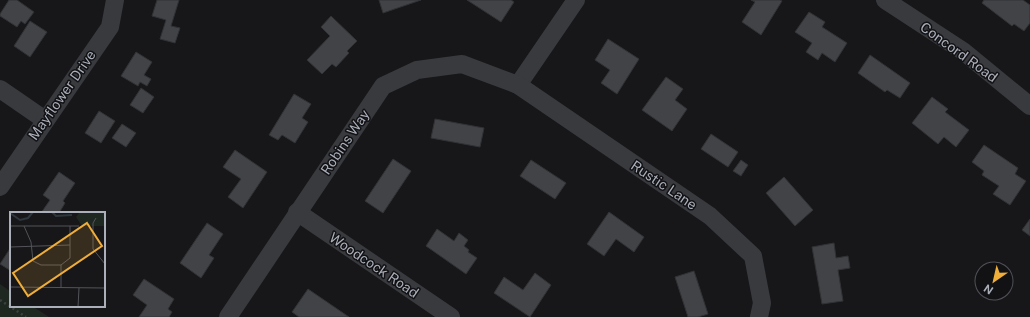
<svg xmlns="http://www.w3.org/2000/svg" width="1030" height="317" font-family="'Public Sans',sans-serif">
  <rect width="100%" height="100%" fill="#171719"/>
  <path fill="#1f2820" d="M 0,284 L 11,292 L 11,306 L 32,306 L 49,317 L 0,317 Z"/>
  <g fill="#414346" stroke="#313235">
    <path d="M 9,0 L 17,0 L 34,12 L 25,24 L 21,21 L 17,27 L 0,16 L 0,14 Z"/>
    <path d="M 157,0 L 179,0 L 171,26 L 180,28 L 175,43 L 160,39 L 166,20 L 152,16 Z"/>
    <path d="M 379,0 L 421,0 L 383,13 Z"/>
    <path d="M 467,0 L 511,0 L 514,2 L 501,22 Z"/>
    <path d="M 751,0 L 780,0 L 782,1 L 761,35 L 742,22 L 755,2 Z"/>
    <path d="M 984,0 L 1023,0 L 1030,5 L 1030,23 L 1024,31 L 1014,24 L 1012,26 L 982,3 Z"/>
    <path d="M 809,12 L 825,22 L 822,27 L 847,43 L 835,62 L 822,53 L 818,60 L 806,52 L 812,43 L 795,32 Z"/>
    <path d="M 331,16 L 357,41 L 347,51 L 349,53 L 336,67 L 332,64 L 322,74 L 307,60 L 330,36 L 321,27 Z"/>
    <path d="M 30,21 L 47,32 L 30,57 L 14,46 Z"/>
    <path d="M 608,39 L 639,59 L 617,94 L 601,83 L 610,70 L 595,60 Z"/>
    <path d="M 136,52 L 152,62 L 144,75 L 151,79 L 147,86 L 140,82 L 138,86 L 121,76 Z"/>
    <path d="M 870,55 L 910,83 L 900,98 L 887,90 L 885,92 L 858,73 Z"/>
    <path d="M 666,77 L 683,89 L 675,100 L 687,109 L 672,131 L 642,110 Z"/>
    <path d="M 141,88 L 154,97 L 143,113 L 130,105 Z"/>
    <path d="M 294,94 L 311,104 L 302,118 L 308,122 L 295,143 L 282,135 L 278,140 L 269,135 Z"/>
    <path d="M 932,97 L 948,109 L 945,112 L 969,130 L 956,147 L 944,137 L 938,144 L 912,123 Z"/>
    <path d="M 99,111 L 115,121 L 101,143 L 85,133 Z"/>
    <path d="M 435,119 L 484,128 L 480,147 L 431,138 Z"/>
    <path d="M 122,124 L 136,133 L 126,147 L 112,138 Z"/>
    <path d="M 711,134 L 738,152 L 728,167 L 701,149 Z"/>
    <path d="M 984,145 L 1018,168 L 1015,174 L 1026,181 L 1010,205 L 993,194 L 999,186 L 982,175 L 984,171 L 972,162 Z"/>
    <path d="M 235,150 L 267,172 L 243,208 L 228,197 L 241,179 L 223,167 Z"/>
    <path d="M 393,159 L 411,171 L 383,213 L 365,201 Z"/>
    <path d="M 531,160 L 566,183 L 555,199 L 520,176 Z"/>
    <path d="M 741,160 L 748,165 L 741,176 L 733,171 Z"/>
    <path d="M 59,172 L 75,183 L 63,201 L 65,203 L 59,213 L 41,213 L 50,200 L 43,195 Z"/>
    <path d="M 784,177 L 813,210 L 795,226 L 766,193 Z"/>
    <path d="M 609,212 L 644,237 L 634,252 L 616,239 L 604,256 L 587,244 Z"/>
    <path d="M 1030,219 L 1030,236 L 1022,230 Z"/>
    <path d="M 207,223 L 223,234 L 209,255 L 214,258 L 201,278 L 180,263 Z"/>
    <path d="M 437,229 L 454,241 L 459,233 L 468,240 L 464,246 L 469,250 L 468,252 L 477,258 L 466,274 L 426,246 Z"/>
    <path d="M 834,243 L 836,258 L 848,256 L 850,268 L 838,270 L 843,301 L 822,304 L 812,247 Z"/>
    <path d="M 11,247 L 11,271 L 0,264 Z"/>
    <path d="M 694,271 L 708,314 L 698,317 L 688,317 L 675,277 Z"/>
    <path d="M 535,273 L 551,285 L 530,317 L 494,293 L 504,277 L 523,290 Z"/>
    <path d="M 144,279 L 174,299 L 168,309 L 172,312 L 169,317 L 139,317 L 147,305 L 133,295 Z"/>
    <path d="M 308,289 L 349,317 L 299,317 L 292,312 Z"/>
  </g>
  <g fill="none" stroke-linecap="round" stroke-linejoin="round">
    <path stroke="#3e4145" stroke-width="2.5" stroke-dasharray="2 3" stroke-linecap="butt" d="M 0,300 L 26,317"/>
    <g stroke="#383a3e" stroke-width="18">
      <path d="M 885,0 L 963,51 L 1030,106"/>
      <path d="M 518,85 L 576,0"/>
      <path d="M 0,89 L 45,120"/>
      <path d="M 0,187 L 110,27 L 115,0"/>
      <path d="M 297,212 L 451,317"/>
      <path d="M 228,317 L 383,86 L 417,70 L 462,64 L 518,85 L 710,216 L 753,256 L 762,303 L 759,317"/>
    </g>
  </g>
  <g text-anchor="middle" stroke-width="3" stroke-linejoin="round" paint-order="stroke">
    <g font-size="14" fill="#aaafb9" stroke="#121215">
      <text transform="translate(959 52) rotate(36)" y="5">Concord Road</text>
      <text transform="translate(62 95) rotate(-55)" y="5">Mayflower Drive</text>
      <text transform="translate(345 142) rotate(-56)" y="5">Robins Way</text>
      <text transform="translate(664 185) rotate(34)" y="5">Rustic Lane</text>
      <text transform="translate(374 265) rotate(34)" y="5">Woodcock Road</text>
    </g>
  </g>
  <g transform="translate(10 212)">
    <rect width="95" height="95" fill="#171719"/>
    <path d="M 70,0 L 95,0 L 95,14 L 72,14 L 66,5 Z" fill="#1f2820"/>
    <path fill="none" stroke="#2d373d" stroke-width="2" d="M 42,0 L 46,4 L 62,3M 0,1 L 10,8 L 18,6 L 23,0"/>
    <path fill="none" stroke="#525459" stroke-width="1" d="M 86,6 L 83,11 L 83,37 L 95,52M 0,14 L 69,14M 14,14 L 21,30 L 23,49 L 31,53 L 51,53 L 60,46 L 60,14M 0,35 L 60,33M 0,75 L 95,76M 51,76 L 51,53M 68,95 L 69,76"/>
    <path fill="#efad3a" fill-opacity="0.15" stroke="#efad3a" stroke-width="2" d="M 77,11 L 92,34 L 18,84 L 3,61 Z"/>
    <rect width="95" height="95" fill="none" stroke="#aaafb9" stroke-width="2"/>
  </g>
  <g transform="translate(994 281) rotate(214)"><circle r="19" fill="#121215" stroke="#4f5157"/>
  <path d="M0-3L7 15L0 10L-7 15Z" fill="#efad3a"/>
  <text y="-6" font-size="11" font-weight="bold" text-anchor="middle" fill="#aaafb9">N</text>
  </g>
</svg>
